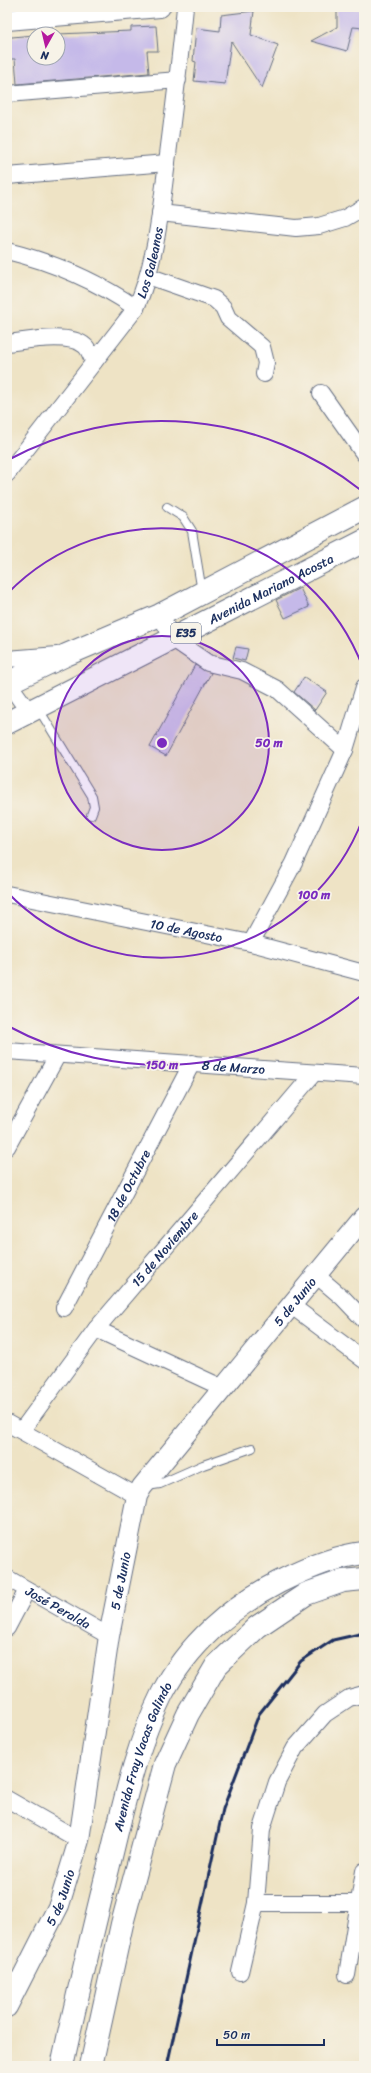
<svg xmlns="http://www.w3.org/2000/svg" width="371" height="2073" font-family="Sriracha,sans-serif">
  <rect width="100%" height="100%" fill="#f7f3e8"/>
  <filter id="ink" filterUnits="userSpaceOnUse"><feTurbulence type="fractalNoise" baseFrequency=".025" numOctaves="2"/><feDisplacementMap in="SourceGraphic" scale="8" xChannelSelector="R" yChannelSelector="G"/><feConvolveMatrix kernelMatrix="1 2 1 2 8 2 1 2 1" color-interpolation-filters="sRGB"/></filter>
  <filter id="wash" filterUnits="userSpaceOnUse"><feTurbulence type="fractalNoise" baseFrequency=".012" numOctaves="4" result="noise"/><feDisplacementMap in="SourceGraphic" scale="16" xChannelSelector="R" yChannelSelector="G"/><feGaussianBlur stdDeviation="0.9" result="paint"/><feColorMatrix in="noise" values="0 0 0 0 0 0 0 0 0 0 0 0 0 0 0 0 0 1.4 0 .05"/><feComposite in="paint" operator="in"/></filter>
  <g filter="url(#wash)">
    <rect width="100%" height="100%" fill="#eee3c5"/>
    <g id="blocks">
      <g fill="#c5b9e9">
        <path d="M 337,8 L 364,9 L 364,28 L 353,27 L 347,51 L 311,41 L 337,27 Z"/>
        <path d="M 254,11 L 251,35 L 278,45 L 262,88 L 231,41 L 225,84 L 194,81 L 196,62 L 193,61 L 196,28 L 220,31 L 221,15 Z"/>
        <path d="M 156,26 L 158,51 L 147,51 L 149,73 L 17,84 L 15,59 L 7,59 L 7,38 L 12,37 L 34,35 L 34,58 L 58,58 L 58,34 L 131,31 L 131,27 Z"/>
        <path d="M 300,588 L 309,607 L 285,618 L 276,600 Z"/>
        <path d="M 236,647 L 248,649 L 245,661 L 233,658 Z"/>
        <path d="M 195,665 L 211,673 L 166,756 L 150,747 Z"/>
        <path d="M 304,677 L 327,692 L 315,710 L 294,692 Z"/>
      </g>
    </g>
  </g>
  <g filter="url(#ink)">
    <use href="#blocks" fill-opacity="0" stroke="#656e82" stroke-width="1"/>
    <g fill="none" stroke-linecap="round" stroke-linejoin="round">
      <defs>
        <g id="service">
          <path d="M 167,507 L 183,517 L 192,531 L 202,592"/>
          <path d="M 38,708 L 92,796 L 94,807 L 91,815"/>
          <path d="M 147,1486 L 160,1484 L 203,1465 L 252,1448"/>
        </g>
        <g id="minor">
          <path d="M 7,94 L 178,80"/>
          <path d="M 7,176 L 167,163"/>
          <path d="M 160,213 L 296,228 L 319,226 L 345,218 L 364,207"/>
          <path d="M 7,251 C 52,262 98,282 136,308"/>
          <path d="M 148,276 L 214,299 L 223,307 L 228,318 L 262,347 L 266,363 L 264,374"/>
          <path d="M 7,343 C 26,341 70,332 85,346 C 89,349 91,357 94,362"/>
          <path d="M 321,393 L 364,454"/>
          <path id="s1" d="M 7,474 L 136,308 C 155,265 160,216 166,170 C 173,115 180,61 185,7"/>
          <path d="M 160,615 L 173,639 L 208,663 L 242,671 L 277,689 L 345,750"/>
          <path d="M 7,659 L 58,655"/>
          <path d="M 7,681 L 29,712"/>
          <path id="s2" d="M 7,894 L 251,943 L 364,973"/>
          <path d="M 251,943 L 294,863 L 345,750 L 364,687"/>
          <path id="s3" d="M 7,1051 L 364,1076"/>
          <path d="M 7,1147 L 57,1056"/>
          <path d="M 316,1275 L 343,1298 L 364,1320"/>
          <path d="M 292,1306 L 364,1360"/>
          <path id="s4" d="M 64,1308 L 192,1063"/>
          <path d="M 96,1329 L 223,1388"/>
          <path d="M 7,1423 L 137,1496"/>
          <path id="s5" d="M 22,1430 L 96,1329 L 314,1073"/>
          <path id="s6" d="M 7,1578 L 109,1636"/>
          <path d="M 7,1628 L 27,1590"/>
          <path d="M 7,1799 L 79,1840"/>
          <path d="M 256,1903 L 364,1903"/>
          <path d="M 240,1972 L 256,1903 L 262,1829 L 277,1782 L 295,1748 L 325,1714 L 349,1698 L 364,1694"/>
          <path d="M 347,1975 L 364,1871"/>
        </g>
        <g id="tertiary">
          <path d="M 7,20 L 160,7"/>
          <path id="s7" d="M 7,2007 L 59,1905 L 79,1840 L 109,1636 L 137,1496 L 142,1487 C 215,1397 290,1307 364,1217"/>
        </g>
        <g id="primary">
          <path id="s8" d="M 62,2066 C 75,2004 90,1943 105,1881 C 121,1818 133,1752 162,1694 C 187,1645 232,1606 279,1582 C 305,1569 335,1556 364,1553"/>
          <path d="M 91,2066 L 122,1924 L 165,1764 L 188,1714 L 216,1666 L 257,1627 L 306,1594 L 343,1581 L 364,1579"/>
        </g>
        <g id="trunk">
          <path d="M 7,683 L 66,655 L 160,615 L 364,508"/>
          <path id="s9" d="M 7,723 L 364,541"/>
        </g>
      </defs>
      <use href="#service" stroke="#656e82" stroke-width="10"/>
      <use href="#minor" stroke="#656e82" stroke-width="18"/>
      <use href="#tertiary" stroke="#656e82" stroke-width="22"/>
      <use href="#primary" stroke="#656e82" stroke-width="24"/>
      <use href="#trunk" stroke="#656e82" stroke-width="24"/>
      <use href="#service" stroke="#fff" stroke-width="8"/>
      <use href="#minor" stroke="#fff" stroke-width="16"/>
      <use href="#tertiary" stroke="#fff" stroke-width="20"/>
      <use href="#primary" stroke="#fff" stroke-width="22"/>
      <use href="#trunk" stroke="#fff" stroke-width="22"/>
      <path stroke="#1b2f5e" stroke-width="3" d="M 167,2066 L 223,1809 L 259,1714 L 301,1661 L 333,1640 L 364,1633"/>
    </g>
  </g>
  <circle cx="162" cy="743" r="107" fill="#7b2cbf" fill-opacity=".12"/>
  <g fill="none" stroke="#7b2cbf" stroke-width="2">
    <circle cx="162" cy="743" r="107"/>
    <path d="M363 818A215 215 0 0 1 7 892M7 594A215 215 0 0 1 363 668"/>
    <path d="M362 995A322 322 0 0 1 8 1026M8 460A322 322 0 0 1 362 491"/>
  </g>
  <g text-anchor="middle" stroke-width="3.5" stroke-linejoin="round" paint-order="stroke">
    <rect fill="#f7f3e8" stroke="#5d6a87" stroke-width="1" x="171" y="623" width="30" height="20" rx="3"/>
    <g font-size="12" font-weight="bold" fill="#1b2f5e">
      <text x="186" y="637">E35</text>
    </g>
    <g font-size="13" fill="#1b2f5e" stroke="#f7f3e8">
      <text dy="5" stroke="none"><textPath href="#s1" startOffset="258">Los Galeanos</textPath></text>
      <text dy="5" stroke="none"><textPath href="#s9" startOffset="296">Avenida Mariano Acosta</textPath></text>
      <text dy="5" stroke="none"><textPath href="#s2" startOffset="183">10 de Agosto</textPath></text>
      <text dy="5" stroke="none"><textPath href="#s3" startOffset="227">8 de Marzo</textPath></text>
      <text dy="5" stroke="none"><textPath href="#s4" startOffset="138">18 de Octubre</textPath></text>
      <text dy="5" stroke="none"><textPath href="#s5" startOffset="231">15 de Noviembre</textPath></text>
      <text dy="5" stroke="none"><textPath href="#s7" startOffset="782">5 de Junio</textPath></text>
      <text dy="5" stroke="none"><textPath href="#s7" startOffset="445">5 de Junio</textPath></text>
      <text dy="5" stroke="none"><textPath href="#s6" startOffset="59">José Peralda</textPath></text>
      <text dy="5" stroke="none"><textPath href="#s8" startOffset="320">Avenida Fray Vacas Galindo</textPath></text>
      <text dy="5" stroke="none"><textPath href="#s7" startOffset="122">5 de Junio</textPath></text>
    </g>
  </g>
  <circle cx="162" cy="743" r="6" fill="#7b2cbf" stroke="#f7f3e8" stroke-width="2"/>
  <g font-size="12" text-anchor="middle" font-weight="bold" fill="#7b2cbf" stroke="#f7f3e8" stroke-width="3.5" stroke-linejoin="round" paint-order="stroke">
    <text x="269" y="747">50 m</text>
    <text x="314" y="899">100 m</text>
    <text x="162" y="1069">150 m</text>
  </g>
  <rect width="371" height="2073" fill="none" stroke="#f7f3e8" stroke-width="24"/>
  <g transform="translate(46 46) rotate(188)"><circle r="19" fill="#f7f3e8" stroke="#9fa5b1"/>
  <path d="M0-3L7 15L0 10L-7 15Z" fill="#b5179e"/>
  <text y="-6" font-size="11" font-weight="bold" text-anchor="middle" fill="#1b2f5e">N</text>
  </g>
  <path d="M217 2039v6h107v-6" fill="none" stroke="#1b2f5e" stroke-width="2"/>
  <text x="223" y="2039" font-size="12" fill="#1b2f5e" stroke="#f7f3e8" stroke-width="3" paint-order="stroke">50 m</text>
</svg>
